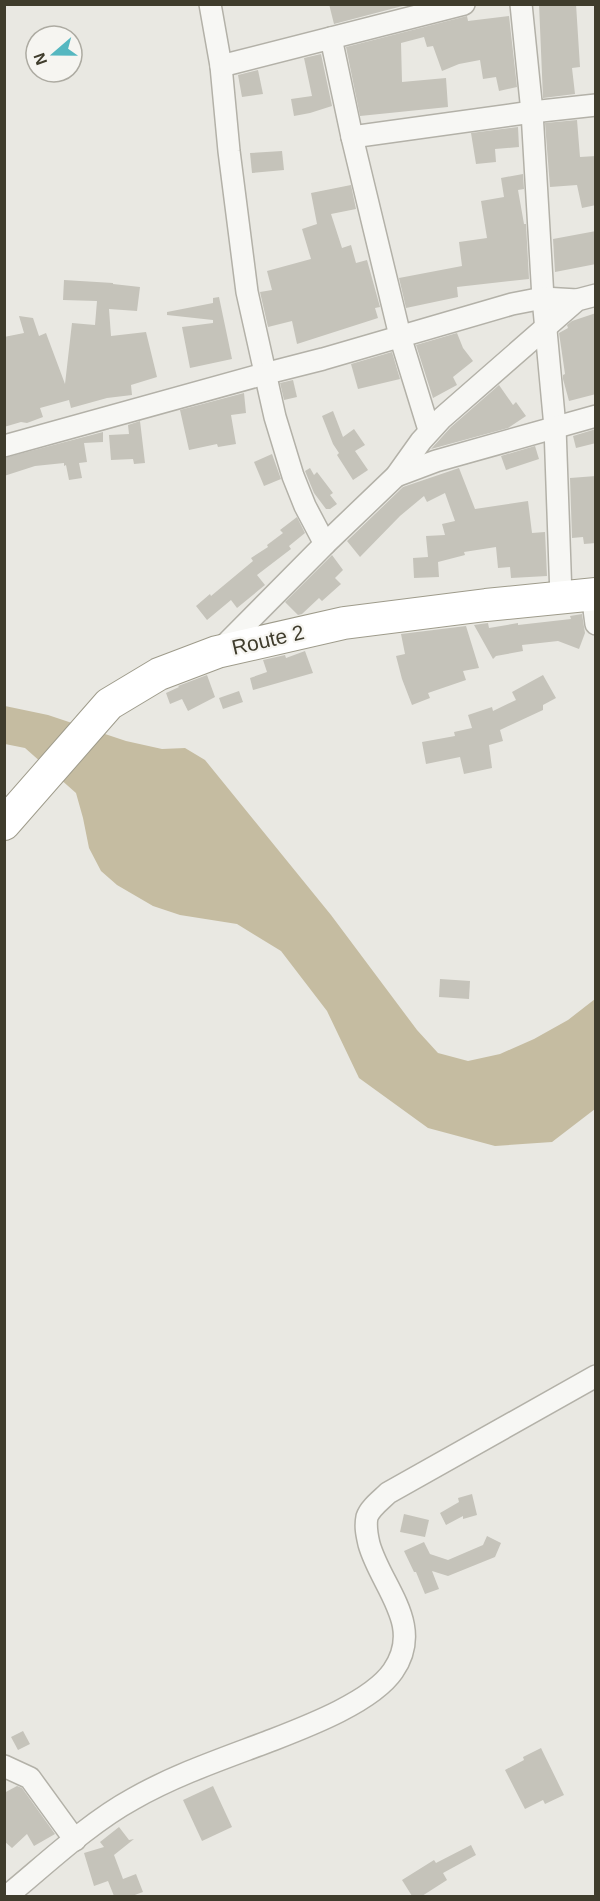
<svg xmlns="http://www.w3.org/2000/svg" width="600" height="1901" font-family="Helvetica,sans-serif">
  <rect width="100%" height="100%" fill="#e9e8e2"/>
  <path fill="#c5bca1" d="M 5,706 L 48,715 L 126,741 L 162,749 L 185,748 L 205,760 L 331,915 L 417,1030 L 438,1053 L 468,1061 L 500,1054 L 534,1039 L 568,1020 L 595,999 L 595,1109 L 552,1142 L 495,1146 L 428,1128 L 359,1078 L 327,1011 L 281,951 L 237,924 L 180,915 L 153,906 L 117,885 L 101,871 L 89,848 L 83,818 L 76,793 L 25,748 L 5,744 Z"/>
  <g fill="#c5c3ba">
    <path d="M 329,4 L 410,4 L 334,24 Z"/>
    <path d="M 539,4 L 576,4 L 580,67 L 572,68 L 575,94 L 543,98 Z"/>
    <path d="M 467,16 L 468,21 L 509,16 L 517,87 L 499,91 L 496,77 L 483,79 L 480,60 L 459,64 L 442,71 L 433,46 L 427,47 L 424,37 L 401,43 L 402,82 L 446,78 L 448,107 L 360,116 L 346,47 Z"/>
    <path d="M 321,54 L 332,106 L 310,113 L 294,116 L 291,99 L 312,96 L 304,58 Z"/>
    <path d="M 258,70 L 263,94 L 242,97 L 238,75 Z"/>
    <path d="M 577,120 L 580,157 L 596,156 L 596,205 L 582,208 L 577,185 L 550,187 L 545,123 Z"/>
    <path d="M 518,127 L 519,147 L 495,149 L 496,162 L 476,164 L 471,133 Z"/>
    <path d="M 282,151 L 284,170 L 252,173 L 250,153 Z"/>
    <path d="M 523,174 L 524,189 L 518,190 L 524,224 L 526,224 L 529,279 L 457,287 L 458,297 L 406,308 L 399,278 L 462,266 L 459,242 L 487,238 L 481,201 L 504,197 L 501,178 Z"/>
    <path d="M 351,185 L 356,209 L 331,214 L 342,248 L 351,245 L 356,263 L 367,260 L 380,307 L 375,308 L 378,318 L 297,344 L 292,321 L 268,327 L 260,292 L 272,290 L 267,271 L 311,259 L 302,229 L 317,224 L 311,193 Z"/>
    <path d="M 596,231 L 596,264 L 555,272 L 553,239 Z"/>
    <path d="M 64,280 L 113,283 L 113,284 L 140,287 L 137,311 L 109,309 L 111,336 L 146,332 L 157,377 L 131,385 L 132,395 L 107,398 L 71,408 L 69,400 L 40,408 L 43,417 L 27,423 L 21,422 L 4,427 L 4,337 L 24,333 L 19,316 L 33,318 L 39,336 L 46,333 L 65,384 L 72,323 L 95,325 L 97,301 L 63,300 Z"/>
    <path d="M 219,297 L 232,359 L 190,368 L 182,327 L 213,323 L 213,320 L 167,315 L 167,312 L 213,303 L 213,298 Z"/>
    <path d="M 596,313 L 596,394 L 569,401 L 563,379 L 563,375 L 565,374 L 559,333 L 568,328 L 567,325 L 572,321 Z"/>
    <path d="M 457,333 L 463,348 L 473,361 L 453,377 L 457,385 L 433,398 L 416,345 Z"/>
    <path d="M 392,352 L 400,379 L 358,389 L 351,364 Z"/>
    <path d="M 293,380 L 297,397 L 284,400 L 280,383 Z"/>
    <path d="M 499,385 L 513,405 L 516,402 L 526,416 L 508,428 L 431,449 L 451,427 Z"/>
    <path d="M 244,393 L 246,413 L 231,415 L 236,444 L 218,447 L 217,444 L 189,450 L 180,410 Z"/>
    <path d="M 333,411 L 343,437 L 354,429 L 365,445 L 355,451 L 368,470 L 353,480 L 337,455 L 339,453 L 333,444 L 322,416 Z"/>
    <path d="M 140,421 L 145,463 L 134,464 L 133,459 L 111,460 L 109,435 L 129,434 L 128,425 Z"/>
    <path d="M 596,429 L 596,443 L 576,448 L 573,436 Z"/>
    <path d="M 103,432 L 103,442 L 84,443 L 87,462 L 79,463 L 82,478 L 69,480 L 66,465 L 64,466 L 64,463 L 35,466 L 4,476 L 4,458 Z"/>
    <path d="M 535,446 L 539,459 L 506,470 L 501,456 Z"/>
    <path d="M 272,454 L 281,479 L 264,486 L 254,462 Z"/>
    <path d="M 310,468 L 314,475 L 317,472 L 333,493 L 330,495 L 337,504 L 330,509 L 326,509 L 314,493 L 305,471 Z"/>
    <path d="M 459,468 L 475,509 L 528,501 L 532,533 L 545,532 L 547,576 L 511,578 L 510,567 L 498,568 L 496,547 L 464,552 L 465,555 L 438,562 L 439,577 L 414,578 L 413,558 L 428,557 L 426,536 L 445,535 L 442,524 L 455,521 L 445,493 L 427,502 L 424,496 L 400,516 L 360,557 L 347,541 L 403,487 Z"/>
    <path d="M 596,476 L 596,543 L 584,544 L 583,537 L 572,538 L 570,478 Z"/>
    <path d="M 297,517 L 305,533 L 289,546 L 291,549 L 257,575 L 265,585 L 237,608 L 231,600 L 207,620 L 196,606 L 210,594 L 211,596 L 253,561 L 251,558 L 268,547 L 267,545 L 283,533 L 280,530 Z"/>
    <path d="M 332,555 L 343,570 L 335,578 L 341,584 L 322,601 L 319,598 L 302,614 L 298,615 L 285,602 Z"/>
    <path d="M 582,614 L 585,633 L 579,649 L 558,641 L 522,645 L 523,651 L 496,656 L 493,659 L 474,625 L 488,623 L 489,628 L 518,623 L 518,625 L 571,619 L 570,616 Z"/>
    <path d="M 466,626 L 479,668 L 463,671 L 466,680 L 428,693 L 430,698 L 412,705 L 402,679 L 396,656 L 405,654 L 401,634 Z"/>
    <path d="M 305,651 L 313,673 L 253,690 L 250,678 L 267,672 L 263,660 L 285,655 L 286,658 Z"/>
    <path d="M 207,675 L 215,697 L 188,711 L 182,699 L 170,704 L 166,693 L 179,687 L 178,686 Z"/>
    <path d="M 543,675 L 556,698 L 543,705 L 543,710 L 500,730 L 503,741 L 489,745 L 492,768 L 464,774 L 460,757 L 426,764 L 422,742 L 455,736 L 454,732 L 472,728 L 468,715 L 492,707 L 493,711 L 516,700 L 512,692 Z"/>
    <path d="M 239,691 L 243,702 L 223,709 L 219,698 Z"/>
    <path d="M 440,979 L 470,981 L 469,999 L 439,997 Z"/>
    <path d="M 472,1494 L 477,1515 L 463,1519 L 463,1516 L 446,1525 L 440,1513 L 459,1502 L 458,1498 Z"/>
    <path d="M 404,1514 L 429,1520 L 425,1537 L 400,1532 Z"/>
    <path d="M 487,1536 L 501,1543 L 495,1557 L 448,1576 L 432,1571 L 439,1589 L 425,1594 L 416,1572 L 414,1572 L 404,1551 L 424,1542 L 430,1554 L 448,1560 L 483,1545 Z"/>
    <path d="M 23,1731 L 30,1744 L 18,1750 L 11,1737 Z"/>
    <path d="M 541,1748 L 564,1795 L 545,1804 L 543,1800 L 525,1809 L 505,1770 L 524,1760 L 523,1757 Z"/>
    <path d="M 17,1786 L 22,1788 L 55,1834 L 34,1846 L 27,1834 L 12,1848 L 4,1841 L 4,1793 Z"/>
    <path d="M 213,1786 L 232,1827 L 202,1841 L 183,1800 Z"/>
    <path d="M 119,1827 L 129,1840 L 134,1839 L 114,1855 L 123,1879 L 136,1874 L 143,1892 L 132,1896 L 114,1896 L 108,1881 L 94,1886 L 84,1853 L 104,1847 L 100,1842 Z"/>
    <path d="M 471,1845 L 476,1855 L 443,1873 L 447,1880 L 422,1896 L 412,1896 L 402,1880 L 434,1860 L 436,1863 Z"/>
  </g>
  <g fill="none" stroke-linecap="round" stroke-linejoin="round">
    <defs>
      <g id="minor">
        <path d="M 210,4 L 221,66 L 229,151 L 247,292 L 275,417 L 293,476 L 305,506 L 325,544"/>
        <path d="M 521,4 L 532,112 L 543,298 L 555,427 L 561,597"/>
        <path d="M 331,38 L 352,137 L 400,336 L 429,430"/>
        <path d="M 221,66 L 464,4"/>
        <path d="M 352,137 L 532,112 L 596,105"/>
        <path d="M 4,446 L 264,374 L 323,359 L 512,304 L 543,298 L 577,300"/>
        <path d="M 396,476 L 436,461 L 596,416"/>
        <path d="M 592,594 L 596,624"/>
        <path d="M 220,650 L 325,544 L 396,476 L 421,441 L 442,418 L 577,300 L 596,295"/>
        <path d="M 4,1766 L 30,1778 L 75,1840"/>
        <path d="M 7,1896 C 46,1864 89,1823 133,1799 C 175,1775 222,1759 267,1742 C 303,1728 371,1703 393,1671 C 425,1625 381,1587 369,1544 C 367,1535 365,1527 367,1517 C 370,1508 381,1500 388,1493 L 596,1376"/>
      </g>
      <path id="highway" d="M 4,824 L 109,704 L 159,674 L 217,652 L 344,623 L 486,605 L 596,594"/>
    </defs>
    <use href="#minor" stroke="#b3b1a8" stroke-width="24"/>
    <use href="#highway" stroke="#9e9b8b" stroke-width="34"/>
    <use href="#minor" stroke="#f7f7f4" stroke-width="21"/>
    <use href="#highway" stroke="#fff" stroke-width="32"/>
  </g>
  <g text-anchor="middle" stroke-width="4.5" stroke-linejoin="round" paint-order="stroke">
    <g font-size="21" fill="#3f3c2c" stroke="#f6f5f1">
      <text transform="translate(268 640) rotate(-13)" y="7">Route 2</text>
    </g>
  </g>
  <rect width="600" height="1901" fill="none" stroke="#3f3c2c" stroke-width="12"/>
  <g transform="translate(54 54) rotate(250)"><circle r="28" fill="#f6f5f1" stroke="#adaba2" stroke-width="1.5"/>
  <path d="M0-4.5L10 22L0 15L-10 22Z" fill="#55b7c0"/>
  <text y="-9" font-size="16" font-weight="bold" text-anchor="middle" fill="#3f3c2c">N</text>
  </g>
</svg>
